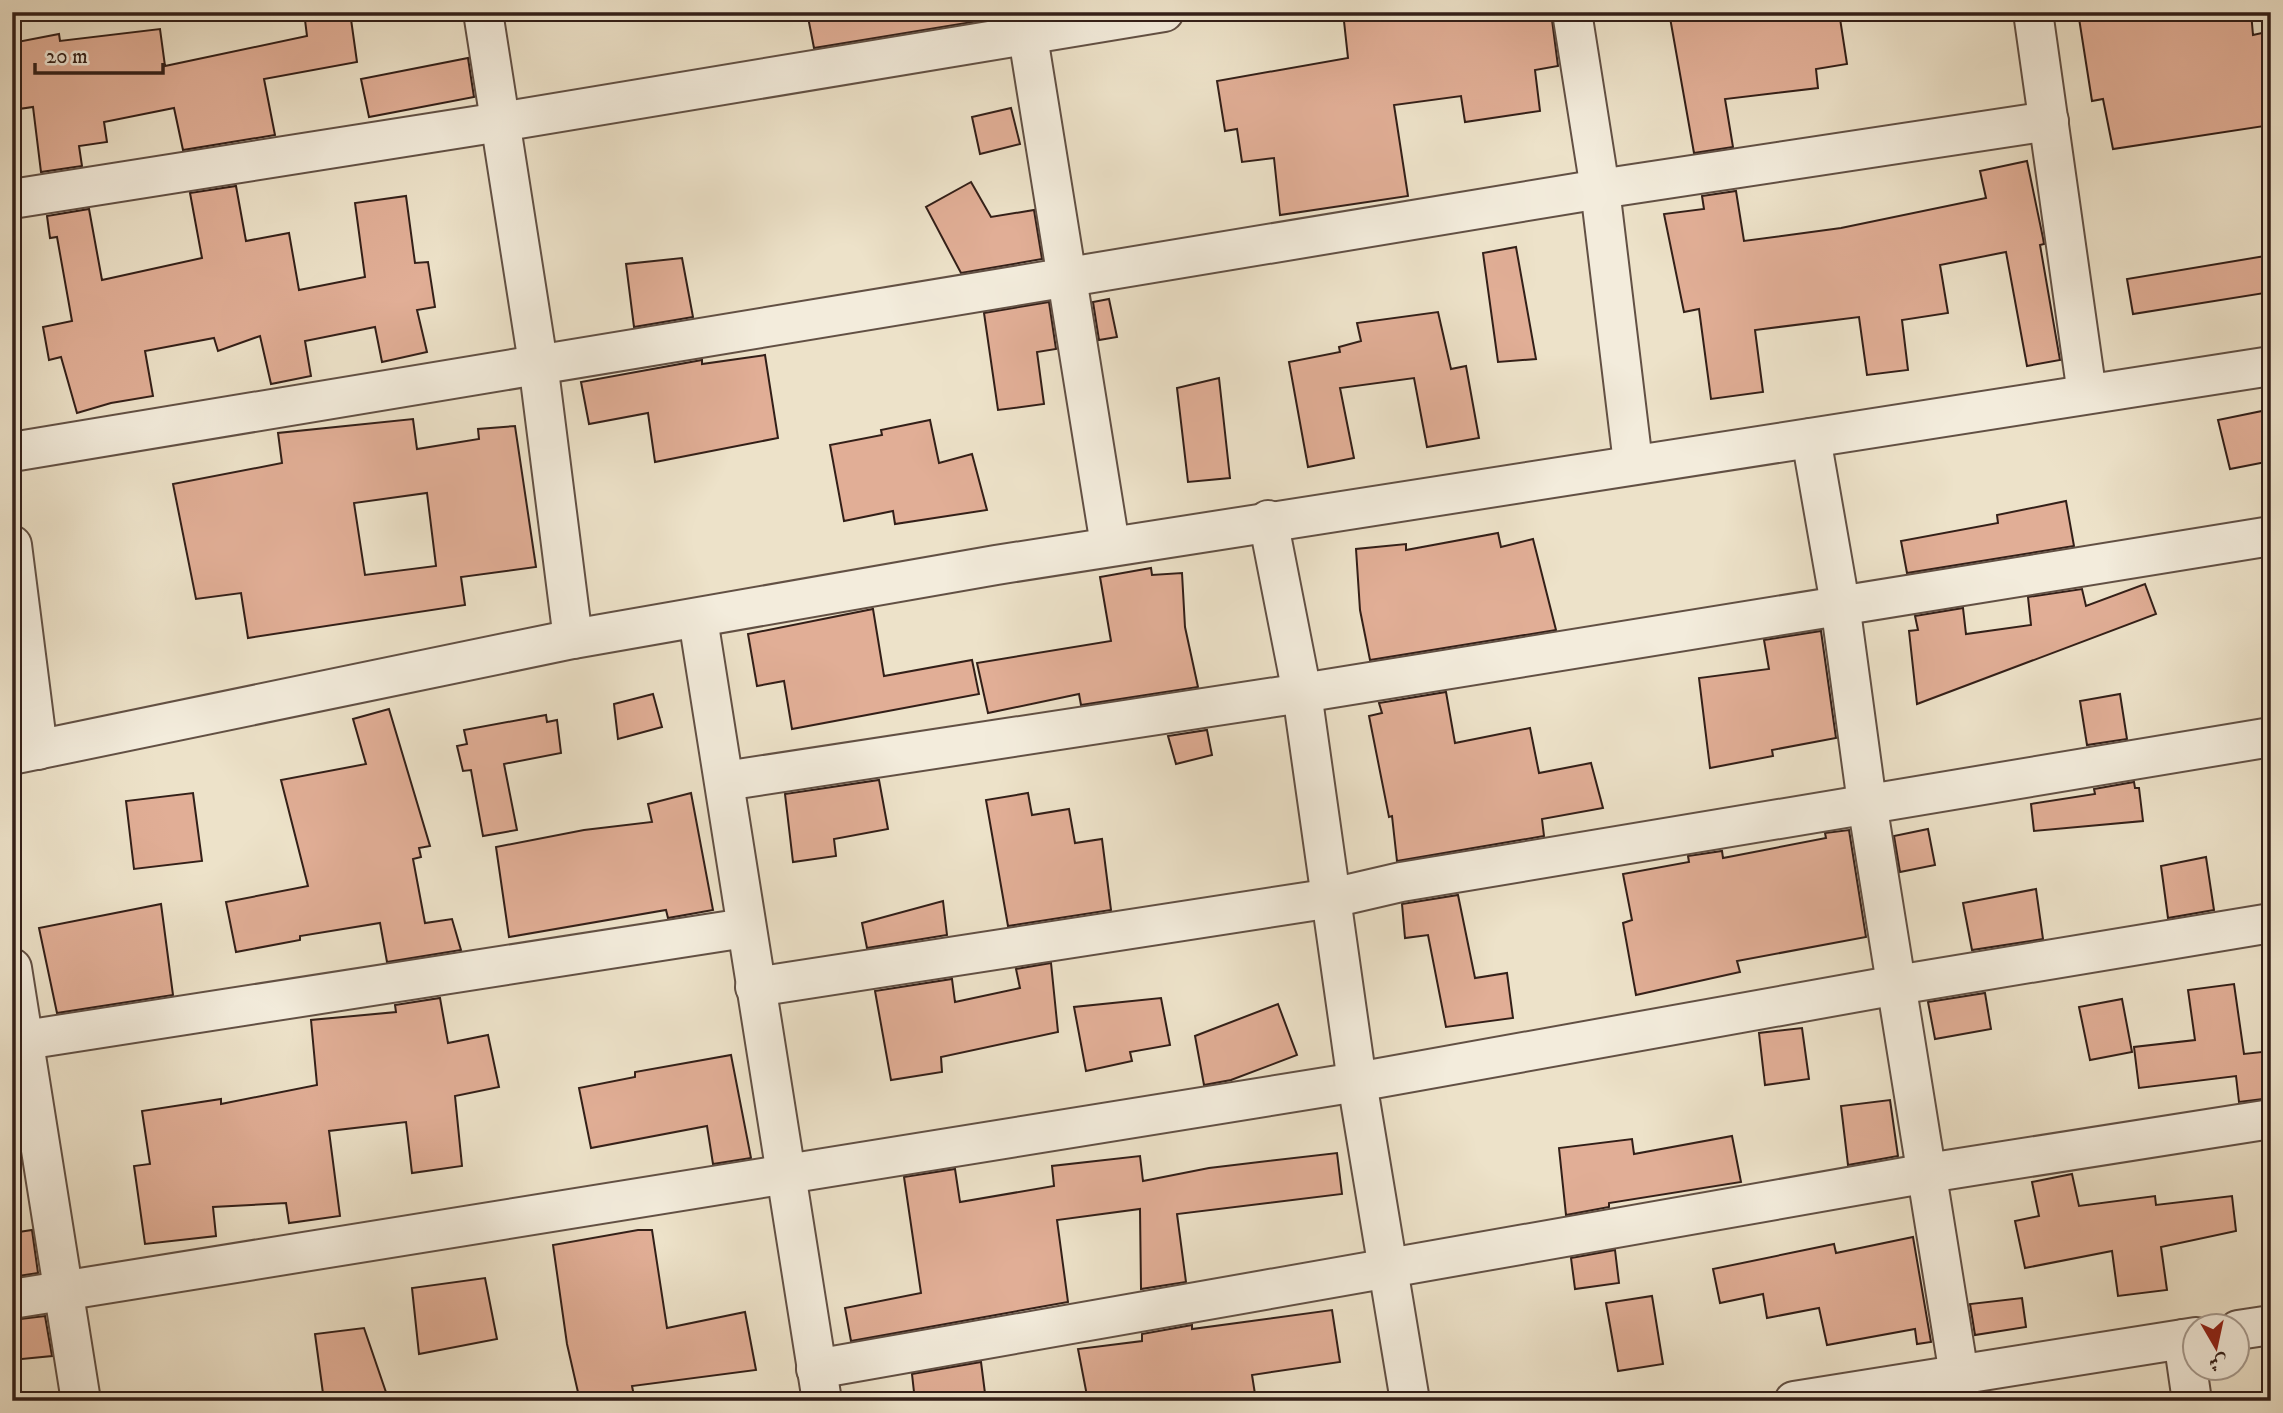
<svg xmlns="http://www.w3.org/2000/svg" width="2283" height="1413" font-family="'IM FELL DW Pica',Amiri,serif">
  <rect width="100%" height="100%" fill="#ede2c9"/>
  <filter id="stains"><feTurbulence type="fractalNoise" baseFrequency=".00286" numOctaves="4"/><feColorMatrix values="0 0 0 0 .2 0 0 0 0 .09 0 0 0 0 .02 0 0 0 .5 -.17"/></filter>
  <radialGradient id="worn" r=".72"><stop offset=".6" stop-color="#630" stop-opacity="0"/><stop offset="1" stop-color="#630" stop-opacity=".3"/></radialGradient>
  <g fill="#e1ae96" stroke="#331f18" stroke-width="2" fill-rule="evenodd">
    <path d="M 304,12 L 350,12 L 357,62 L 264,79 L 275,135 L 183,150 L 174,108 L 104,122 L 107,142 L 79,146 L 82,166 L 41,172 L 33,107 L 12,110 L 12,43 L 59,34 L 60,41 L 160,29 L 165,66 L 307,36 Z"/>
    <path d="M 807,12 L 1003,12 L 1003,17 L 814,48 Z"/>
    <path d="M 1343,12 L 1551,12 L 1558,66 L 1535,70 L 1540,111 L 1465,122 L 1461,96 L 1394,105 L 1408,196 L 1280,215 L 1274,158 L 1242,162 L 1237,129 L 1225,131 L 1217,81 L 1348,58 Z"/>
    <path d="M 1669,12 L 1839,12 L 1847,64 L 1816,69 L 1818,88 L 1725,99 L 1733,147 L 1694,153 Z"/>
    <path d="M 2078,12 L 2251,12 L 2253,35 L 2271,31 L 2271,125 L 2113,149 L 2103,99 L 2092,101 Z"/>
    <path d="M 468,58 L 474,97 L 369,117 L 361,79 Z"/>
    <path d="M 1011,108 L 1020,144 L 980,154 L 972,117 Z"/>
    <path d="M 2027,161 L 2043,238 L 2044,244 L 2040,245 L 2060,360 L 2027,366 L 2006,252 L 1940,265 L 1948,313 L 1902,320 L 1908,370 L 1867,375 L 1859,317 L 1755,330 L 1763,392 L 1711,399 L 1699,309 L 1684,312 L 1664,214 L 1704,209 L 1702,196 L 1736,191 L 1744,241 L 1841,228 L 1986,198 L 1980,171 Z"/>
    <path d="M 971,182 L 991,217 L 1034,210 L 1042,259 L 961,273 L 926,207 Z"/>
    <path d="M 236,186 L 246,241 L 289,233 L 299,290 L 365,277 L 355,203 L 406,196 L 415,263 L 428,262 L 435,307 L 417,310 L 427,352 L 382,362 L 375,327 L 305,341 L 311,376 L 271,384 L 260,336 L 218,351 L 214,338 L 145,351 L 153,396 L 111,403 L 77,413 L 61,357 L 49,360 L 43,327 L 72,321 L 57,237 L 50,238 L 47,216 L 89,209 L 102,280 L 202,258 L 190,193 Z"/>
    <path d="M 1516,247 L 1536,359 L 1498,362 L 1483,253 Z"/>
    <path d="M 2271,255 L 2271,292 L 2133,314 L 2127,279 Z"/>
    <path d="M 682,258 L 693,317 L 634,327 L 626,264 Z"/>
    <path d="M 1109,299 L 1117,337 L 1099,340 L 1093,302 Z"/>
    <path d="M 1049,302 L 1056,349 L 1037,352 L 1044,404 L 998,410 L 984,313 Z"/>
    <path d="M 1438,312 L 1451,369 L 1466,366 L 1479,438 L 1427,447 L 1414,378 L 1340,388 L 1354,458 L 1308,467 L 1289,362 L 1340,352 L 1339,347 L 1361,341 L 1357,323 Z"/>
    <path d="M 765,355 L 778,438 L 655,462 L 648,413 L 589,424 L 581,382 L 702,360 L 702,364 Z"/>
    <path d="M 1219,378 L 1230,478 L 1188,482 L 1177,388 Z"/>
    <path d="M 2262,411 L 2271,461 L 2230,469 L 2218,420 Z"/>
    <path d="M 413,419 L 417,449 L 479,439 L 478,429 L 515,426 L 536,567 L 461,577 L 465,605 L 248,638 L 241,593 L 196,599 L 173,484 L 282,463 L 278,433 ZM 427,493 L 436,566 L 365,575 L 354,503 Z"/>
    <path d="M 930,420 L 939,463 L 972,454 L 987,510 L 895,524 L 893,511 L 844,521 L 830,445 L 882,435 L 881,430 Z"/>
    <path d="M 2066,501 L 2074,546 L 1907,573 L 1901,541 L 1998,523 L 1997,515 Z"/>
    <path d="M 1498,533 L 1501,547 L 1533,539 L 1556,630 L 1370,660 L 1360,610 L 1356,549 L 1406,544 L 1406,550 Z"/>
    <path d="M 1151,568 L 1152,575 L 1182,573 L 1185,627 L 1198,687 L 1081,705 L 1079,694 L 988,713 L 977,663 L 1111,641 L 1100,577 Z"/>
    <path d="M 2145,584 L 2156,614 L 1917,704 L 1909,631 L 1918,630 L 1915,616 L 1963,608 L 1966,634 L 2031,625 L 2028,597 L 2082,589 L 2086,606 Z"/>
    <path d="M 873,609 L 884,676 L 972,660 L 979,694 L 792,729 L 784,681 L 757,686 L 748,634 Z"/>
    <path d="M 1821,631 L 1836,738 L 1772,750 L 1773,756 L 1710,768 L 1699,678 L 1769,669 L 1764,640 Z"/>
    <path d="M 1446,692 L 1455,743 L 1530,728 L 1539,773 L 1591,763 L 1603,808 L 1542,819 L 1544,836 L 1397,861 L 1392,816 L 1389,817 L 1369,716 L 1382,713 L 1379,703 Z"/>
    <path d="M 653,694 L 662,727 L 618,739 L 614,704 Z"/>
    <path d="M 2120,694 L 2127,739 L 2087,745 L 2080,701 Z"/>
    <path d="M 389,709 L 430,846 L 419,848 L 421,857 L 413,859 L 425,923 L 452,919 L 461,950 L 387,962 L 380,923 L 300,936 L 300,940 L 236,952 L 226,902 L 308,886 L 281,780 L 366,764 L 353,719 Z"/>
    <path d="M 546,715 L 547,722 L 557,720 L 561,753 L 504,764 L 517,830 L 483,836 L 471,770 L 463,771 L 457,746 L 467,744 L 464,730 Z"/>
    <path d="M 1207,730 L 1212,755 L 1176,764 L 1168,736 Z"/>
    <path d="M 879,780 L 888,829 L 834,839 L 836,856 L 793,862 L 785,794 Z"/>
    <path d="M 2134,782 L 2135,788 L 2139,788 L 2143,821 L 2034,831 L 2031,804 L 2095,794 L 2094,789 Z"/>
    <path d="M 193,793 L 202,861 L 134,869 L 126,801 Z"/>
    <path d="M 691,793 L 713,910 L 668,918 L 666,910 L 509,937 L 496,847 L 584,830 L 652,822 L 648,804 Z"/>
    <path d="M 1028,793 L 1032,815 L 1069,809 L 1075,843 L 1102,839 L 1111,910 L 1008,926 L 986,800 Z"/>
    <path d="M 1928,829 L 1935,865 L 1900,872 L 1894,836 Z"/>
    <path d="M 1849,830 L 1866,937 L 1737,961 L 1740,972 L 1636,995 L 1623,923 L 1632,920 L 1623,874 L 1689,862 L 1688,856 L 1722,851 L 1723,858 L 1826,838 L 1825,833 Z"/>
    <path d="M 2206,857 L 2214,910 L 2168,918 L 2161,866 Z"/>
    <path d="M 2036,889 L 2043,939 L 1972,950 L 1963,903 Z"/>
    <path d="M 1458,895 L 1475,978 L 1507,973 L 1513,1018 L 1446,1027 L 1428,935 L 1405,938 L 1402,904 Z"/>
    <path d="M 943,901 L 947,935 L 867,948 L 862,923 Z"/>
    <path d="M 161,904 L 173,995 L 57,1013 L 39,928 Z"/>
    <path d="M 1051,963 L 1058,1032 L 941,1057 L 942,1072 L 891,1080 L 875,991 L 952,979 L 955,1002 L 1020,988 L 1016,969 Z"/>
    <path d="M 2234,984 L 2244,1054 L 2271,1051 L 2271,1098 L 2239,1102 L 2236,1076 L 2139,1088 L 2134,1047 L 2195,1040 L 2188,990 Z"/>
    <path d="M 1985,993 L 1991,1029 L 1935,1039 L 1928,1002 Z"/>
    <path d="M 440,998 L 448,1043 L 488,1035 L 499,1087 L 455,1096 L 462,1166 L 412,1173 L 406,1122 L 329,1131 L 340,1216 L 289,1223 L 286,1203 L 213,1207 L 216,1236 L 145,1244 L 134,1166 L 150,1164 L 142,1111 L 221,1099 L 221,1104 L 317,1085 L 311,1020 L 396,1012 L 395,1005 Z"/>
    <path d="M 1161,998 L 1170,1045 L 1130,1052 L 1132,1061 L 1086,1071 L 1074,1007 Z"/>
    <path d="M 2122,999 L 2132,1052 L 2090,1060 L 2079,1007 Z"/>
    <path d="M 1278,1004 L 1297,1055 L 1231,1080 L 1204,1085 L 1195,1036 Z"/>
    <path d="M 1802,1028 L 1809,1079 L 1765,1085 L 1759,1033 Z"/>
    <path d="M 731,1055 L 751,1158 L 713,1164 L 707,1126 L 591,1148 L 579,1088 L 635,1077 L 635,1072 Z"/>
    <path d="M 1890,1100 L 1898,1156 L 1848,1165 L 1841,1106 Z"/>
    <path d="M 1732,1136 L 1741,1182 L 1609,1203 L 1609,1207 L 1566,1215 L 1559,1148 L 1632,1139 L 1634,1154 Z"/>
    <path d="M 1337,1153 L 1342,1194 L 1177,1214 L 1186,1282 L 1141,1289 L 1140,1209 L 1057,1220 L 1068,1302 L 851,1341 L 845,1308 L 921,1293 L 904,1177 L 955,1169 L 960,1202 L 1054,1186 L 1052,1166 L 1140,1156 L 1143,1181 L 1209,1168 Z"/>
    <path d="M 2072,1174 L 2079,1206 L 2155,1196 L 2156,1205 L 2232,1196 L 2236,1231 L 2161,1247 L 2167,1290 L 2118,1296 L 2112,1251 L 2025,1268 L 2015,1221 L 2039,1216 L 2032,1182 Z"/>
    <path d="M 32,1230 L 38,1273 L 12,1277 L 12,1233 Z"/>
    <path d="M 638,1230 L 652,1230 L 667,1328 L 745,1312 L 756,1370 L 632,1386 L 635,1401 L 580,1401 L 567,1344 L 553,1245 Z"/>
    <path d="M 1913,1237 L 1931,1342 L 1917,1344 L 1915,1329 L 1827,1345 L 1819,1308 L 1767,1318 L 1763,1294 L 1720,1303 L 1713,1269 L 1834,1244 L 1836,1253 Z"/>
    <path d="M 1615,1250 L 1619,1283 L 1575,1289 L 1571,1258 Z"/>
    <path d="M 485,1278 L 497,1339 L 419,1354 L 412,1288 Z"/>
    <path d="M 1652,1296 L 1663,1364 L 1618,1371 L 1606,1303 Z"/>
    <path d="M 2022,1298 L 2026,1327 L 1975,1335 L 1970,1304 Z"/>
    <path d="M 1332,1310 L 1340,1362 L 1252,1375 L 1255,1394 L 1206,1401 L 1088,1401 L 1078,1349 L 1142,1341 L 1142,1334 L 1192,1325 L 1192,1329 Z"/>
    <path d="M 45,1316 L 52,1356 L 12,1360 L 12,1320 Z"/>
    <path d="M 364,1328 L 389,1401 L 324,1401 L 315,1334 Z"/>
    <path d="M 981,1362 L 986,1401 L 915,1401 L 912,1374 Z"/>
  </g>
  <g fill="none" stroke-linecap="round" stroke-linejoin="round">
    <defs>
      <g id="minor">
        <path d="M 483,12 L 538,363 L 573,639"/>
        <path d="M 1024,12 L 1110,545"/>
        <path d="M 1572,12 L 1600,189 L 1633,463"/>
        <path d="M 2033,12 L 2087,394"/>
        <path d="M 12,199 L 500,122 L 1164,12"/>
        <path d="M 1811,438 L 1840,604 L 1867,803 L 1959,1375"/>
        <path d="M 12,452 L 1600,189 L 2049,121"/>
        <path d="M 1268,520 L 1302,693 L 1357,1082 L 1410,1401"/>
        <path d="M 12,545 L 38,750"/>
        <path d="M 698,619 L 822,1401"/>
        <path d="M 12,755 L 573,639 L 996,565 L 2271,366"/>
        <path d="M 725,781 L 1302,693 L 2271,536"/>
        <path d="M 12,968 L 81,1401"/>
        <path d="M 755,987 L 1332,898 L 1401,882 L 2271,737"/>
        <path d="M 12,1042 L 745,928"/>
        <path d="M 12,1299 L 1357,1082 L 1897,985 L 2271,923"/>
        <path d="M 2238,1330 L 2271,1325"/>
        <path d="M 2183,1339 L 2192,1401"/>
        <path d="M 816,1369 L 1928,1173 L 2271,1119"/>
        <path d="M 1794,1401 L 2196,1337"/>
      </g>
    </defs>
    <use href="#minor" stroke="#625044" stroke-width="42"/>
    <use href="#minor" stroke="#f3ecdc" stroke-width="38"/>
  </g>
  <rect width="2283" height="1413" fill="none" stroke="#ede2c9" stroke-width="42"/>
  <rect x="14" y="14" width="2255" height="1385" fill="none" stroke="#331f18" stroke-width="3.5"/>
  <rect x="21" y="21" width="2241" height="1371" fill="none" stroke="#331f18" stroke-width="2"/>
  <g transform="translate(2216 1347) rotate(171)"><circle r="33" fill="#f3ecdc" stroke="#a69a8e" stroke-width="2"/>
  <path d="M0-5L12 26L0 18L-12 26Z" fill="#8f2418"/>
  <text y="-10" font-size="19" font-weight="bold" text-anchor="middle" fill="#331f18">ش</text>
  </g>
  <path d="M35 63v10h128v-10" fill="none" stroke="#331f18" stroke-width="3.5"/>
  <text x="46" y="63" font-size="21" fill="#331f18" stroke="#f3ecdc" stroke-width="5" paint-order="stroke">20 m</text>
  <rect width="100%" height="100%" filter="url(#stains)"/>
  <rect width="100%" height="100%" fill="url(#worn)"/>
</svg>
